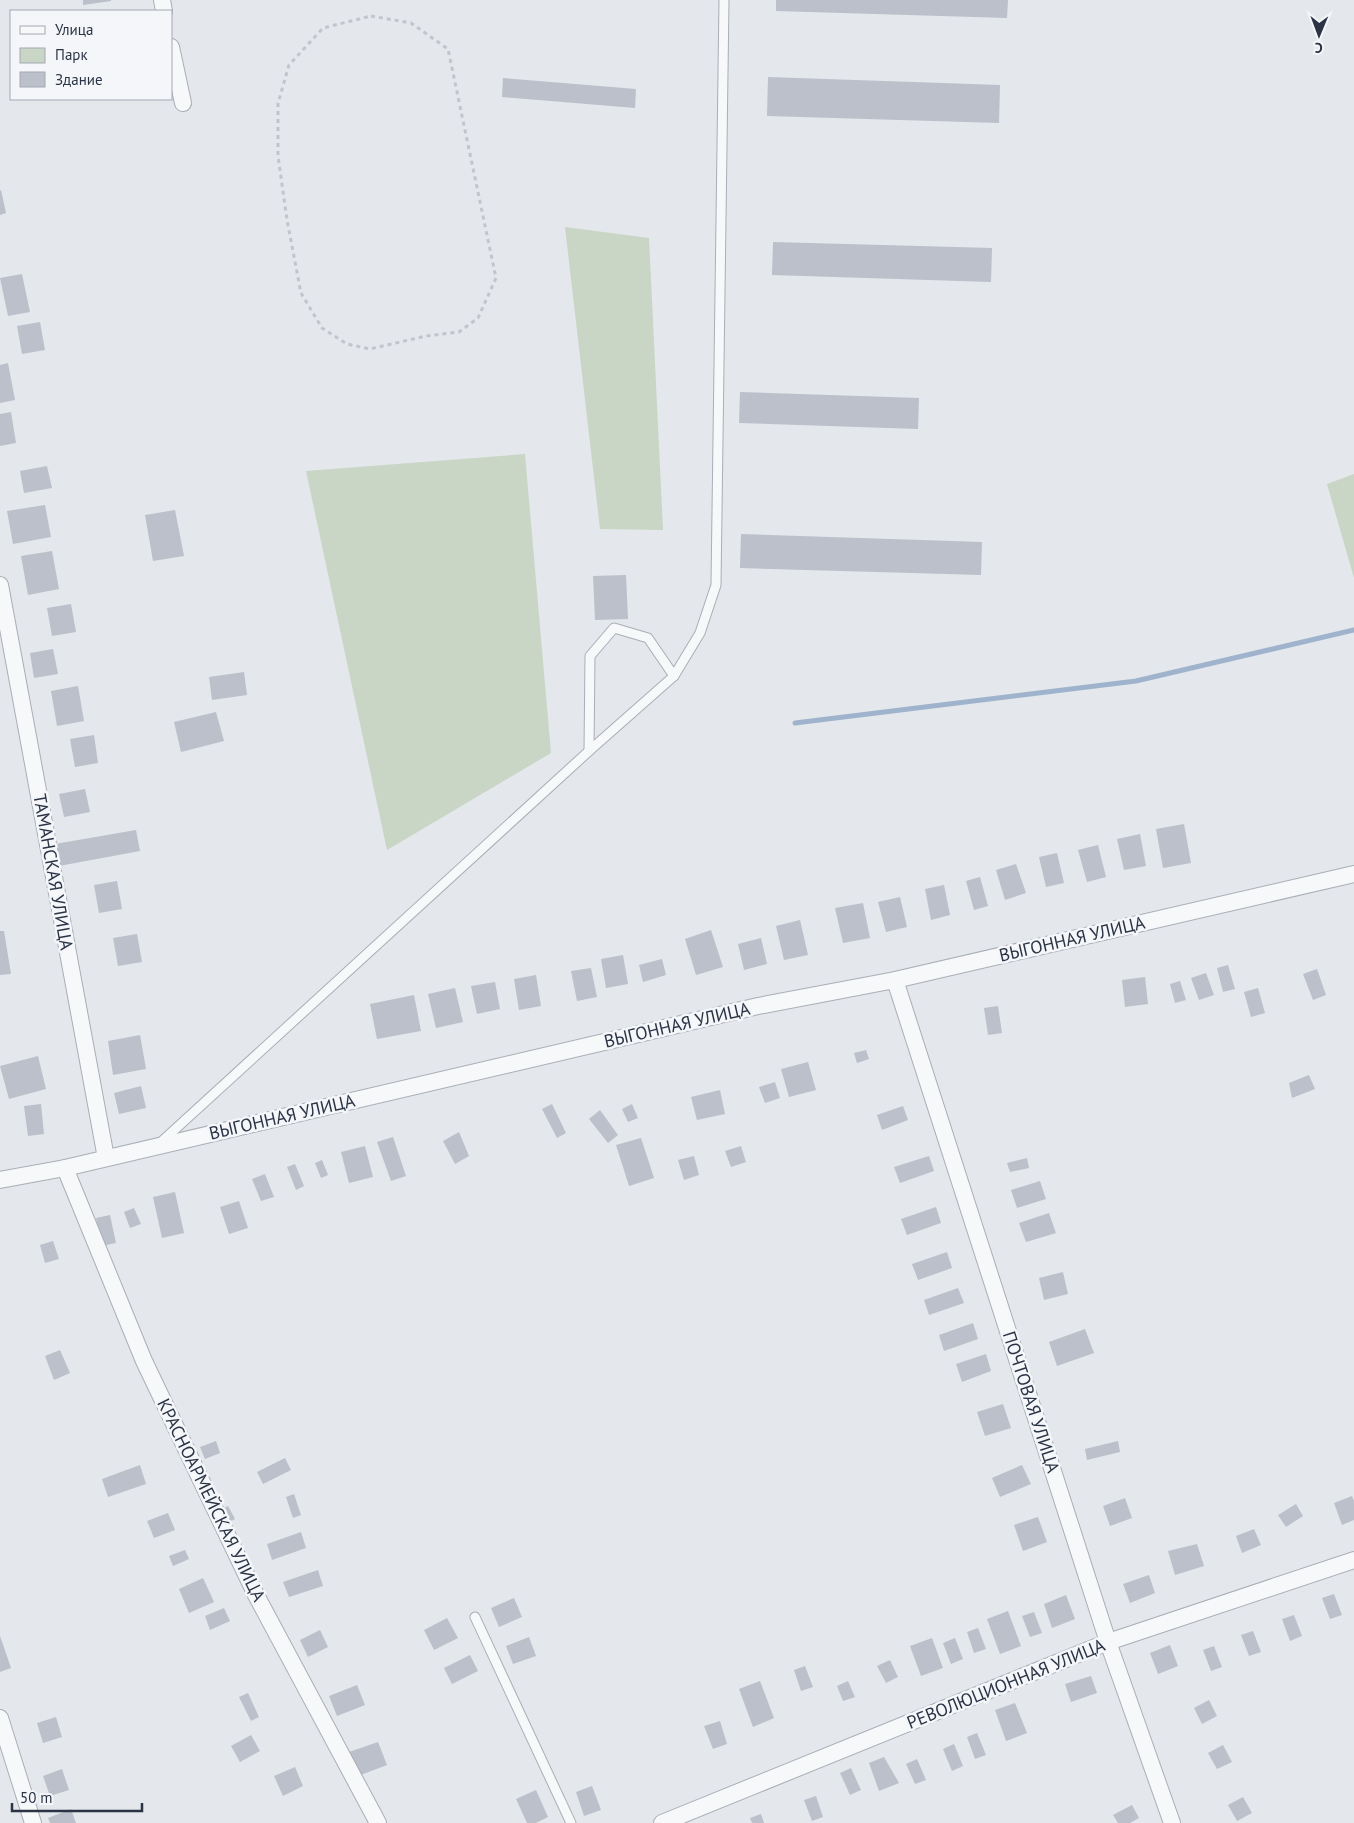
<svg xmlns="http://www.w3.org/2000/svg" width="1354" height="1823" font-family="'PT Sans',sans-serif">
  <rect width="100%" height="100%" fill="#e4e7ec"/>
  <g fill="#c9d6c5">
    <path d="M 565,227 L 649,238 L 663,530 L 600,529 Z"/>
    <path d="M 525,454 L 551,753 L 387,850 L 306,471 Z"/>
    <path d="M 1354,474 L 1354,578 L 1327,484 Z"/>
  </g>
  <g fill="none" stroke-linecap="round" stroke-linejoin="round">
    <path stroke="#9fb4cc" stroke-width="5" d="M 795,723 L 1136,681 L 1354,630"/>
  </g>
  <g fill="#bbc0ca">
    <path d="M 83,0 L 111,0 L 111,1 L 83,5 Z"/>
    <path d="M 776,0 L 1008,0 L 1007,18 L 776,11 Z"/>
    <path d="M 768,77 L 1000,85 L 999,123 L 767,116 Z"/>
    <path d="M 503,78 L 636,89 L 635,108 L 502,97 Z"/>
    <path d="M 1,190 L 6,213 L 0,215 L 0,191 Z"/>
    <path d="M 773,242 L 992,248 L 991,282 L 772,275 Z"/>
    <path d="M 22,274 L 30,312 L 8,316 L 0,278 Z"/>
    <path d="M 40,322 L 45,350 L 22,354 L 17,326 Z"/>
    <path d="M 8,363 L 15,400 L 0,403 L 0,365 Z"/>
    <path d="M 740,392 L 919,398 L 918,429 L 739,423 Z"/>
    <path d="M 11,412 L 16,443 L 0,446 L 0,414 Z"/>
    <path d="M 47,466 L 52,488 L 24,493 L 20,471 Z"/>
    <path d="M 45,505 L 51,537 L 13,544 L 7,511 Z"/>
    <path d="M 175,510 L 184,556 L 153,561 L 145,515 Z"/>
    <path d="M 741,534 L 982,542 L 981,575 L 740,568 Z"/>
    <path d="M 52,551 L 59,589 L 28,595 L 21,556 Z"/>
    <path d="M 626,575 L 628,619 L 595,620 L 593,576 Z"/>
    <path d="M 71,604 L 76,632 L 52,636 L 47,608 Z"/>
    <path d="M 53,649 L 58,674 L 34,678 L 30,653 Z"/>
    <path d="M 244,672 L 247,695 L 212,700 L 209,677 Z"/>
    <path d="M 78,686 L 84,721 L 57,726 L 51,691 Z"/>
    <path d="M 216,712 L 224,741 L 181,752 L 174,722 Z"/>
    <path d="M 94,735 L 98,763 L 75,767 L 70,739 Z"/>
    <path d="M 85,789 L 90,812 L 64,817 L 59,794 Z"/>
    <path d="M 1184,824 L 1191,863 L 1163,868 L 1156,829 Z"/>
    <path d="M 136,830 L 140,851 L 59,866 L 55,844 Z"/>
    <path d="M 1140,834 L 1146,866 L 1124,870 L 1117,839 Z"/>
    <path d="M 1098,845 L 1106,877 L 1087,882 L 1078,850 Z"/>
    <path d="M 1057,853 L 1064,883 L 1046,887 L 1039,857 Z"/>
    <path d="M 1016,864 L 1026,893 L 1005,900 L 996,870 Z"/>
    <path d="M 980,877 L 988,906 L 974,910 L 966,881 Z"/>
    <path d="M 117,881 L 122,909 L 99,913 L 94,885 Z"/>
    <path d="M 944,885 L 950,915 L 931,920 L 925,889 Z"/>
    <path d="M 900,897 L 907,927 L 886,932 L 878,902 Z"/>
    <path d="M 863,903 L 870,938 L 843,943 L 835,908 Z"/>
    <path d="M 800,920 L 808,955 L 784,960 L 776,926 Z"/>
    <path d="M 711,930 L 723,967 L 696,975 L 685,939 Z"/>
    <path d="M 0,931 L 4,931 L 11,974 L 0,975 Z"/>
    <path d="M 137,934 L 142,962 L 118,966 L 113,938 Z"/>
    <path d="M 761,938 L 767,964 L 744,970 L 738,944 Z"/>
    <path d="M 623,955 L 628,984 L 606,988 L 601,959 Z"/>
    <path d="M 662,959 L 666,975 L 643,982 L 639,965 Z"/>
    <path d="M 1228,965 L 1235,989 L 1223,992 L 1217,968 Z"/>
    <path d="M 591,968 L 597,997 L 577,1001 L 571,971 Z"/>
    <path d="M 1317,969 L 1326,995 L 1313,1000 L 1303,974 Z"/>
    <path d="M 1206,973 L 1214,995 L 1199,1000 L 1191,978 Z"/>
    <path d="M 536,975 L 541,1006 L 519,1010 L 514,979 Z"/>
    <path d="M 1145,977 L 1148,1004 L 1125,1007 L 1122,980 Z"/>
    <path d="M 1180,981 L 1186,1000 L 1175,1003 L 1170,984 Z"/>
    <path d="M 495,982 L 500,1009 L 477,1014 L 471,986 Z"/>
    <path d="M 455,988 L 463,1022 L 436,1028 L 428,994 Z"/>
    <path d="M 1258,988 L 1265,1013 L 1251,1017 L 1244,992 Z"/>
    <path d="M 414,995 L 421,1031 L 377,1039 L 370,1004 Z"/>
    <path d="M 998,1006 L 1002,1033 L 988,1035 L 984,1008 Z"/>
    <path d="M 140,1035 L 146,1069 L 113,1075 L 108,1041 Z"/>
    <path d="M 866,1050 L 869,1059 L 857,1063 L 854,1053 Z"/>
    <path d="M 38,1056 L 46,1089 L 9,1099 L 0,1066 Z"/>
    <path d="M 808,1062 L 816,1090 L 789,1097 L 781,1069 Z"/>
    <path d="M 1309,1075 L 1315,1089 L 1292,1098 L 1289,1083 Z"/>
    <path d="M 775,1082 L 780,1098 L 765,1103 L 759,1087 Z"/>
    <path d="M 141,1086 L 146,1108 L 119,1114 L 114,1093 Z"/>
    <path d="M 720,1090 L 725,1114 L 697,1120 L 691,1097 Z"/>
    <path d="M 41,1104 L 44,1134 L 28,1136 L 24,1106 Z"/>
    <path d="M 552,1104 L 566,1133 L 557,1138 L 542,1109 Z"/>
    <path d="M 632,1104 L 638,1118 L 628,1122 L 622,1109 Z"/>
    <path d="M 903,1106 L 908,1120 L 882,1130 L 877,1115 Z"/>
    <path d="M 600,1110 L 618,1135 L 608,1143 L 589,1119 Z"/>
    <path d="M 459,1132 L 469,1156 L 455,1164 L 443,1141 Z"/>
    <path d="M 393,1137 L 406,1176 L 391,1181 L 377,1142 Z"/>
    <path d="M 641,1138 L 654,1178 L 629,1186 L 616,1145 Z"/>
    <path d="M 365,1146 L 373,1177 L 349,1183 L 341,1152 Z"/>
    <path d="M 741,1146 L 746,1162 L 731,1167 L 725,1151 Z"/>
    <path d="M 694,1156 L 699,1175 L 684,1180 L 678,1160 Z"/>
    <path d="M 929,1156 L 934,1171 L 900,1183 L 894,1167 Z"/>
    <path d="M 1027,1158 L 1029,1168 L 1010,1172 L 1007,1163 Z"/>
    <path d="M 322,1160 L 328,1175 L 321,1178 L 315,1163 Z"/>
    <path d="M 295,1164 L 304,1186 L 296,1190 L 287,1167 Z"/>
    <path d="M 265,1174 L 274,1197 L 261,1201 L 252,1179 Z"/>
    <path d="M 1040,1181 L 1046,1199 L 1017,1208 L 1011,1190 Z"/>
    <path d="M 175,1192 L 184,1233 L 162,1238 L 153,1197 Z"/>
    <path d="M 239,1201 L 248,1228 L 229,1234 L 220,1207 Z"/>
    <path d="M 936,1207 L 941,1223 L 907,1235 L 901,1219 Z"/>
    <path d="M 134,1208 L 141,1224 L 130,1228 L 124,1212 Z"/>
    <path d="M 1049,1213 L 1056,1233 L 1026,1242 L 1019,1223 Z"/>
    <path d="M 110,1215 L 116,1243 L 102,1246 L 96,1218 Z"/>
    <path d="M 53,1241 L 59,1259 L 45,1263 L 40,1245 Z"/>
    <path d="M 947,1252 L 952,1268 L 918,1280 L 912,1264 Z"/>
    <path d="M 1063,1272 L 1068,1294 L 1044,1300 L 1039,1278 Z"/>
    <path d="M 958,1288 L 964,1303 L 929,1315 L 924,1300 Z"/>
    <path d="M 973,1323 L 978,1339 L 944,1351 L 939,1335 Z"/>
    <path d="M 1085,1329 L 1094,1353 L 1057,1366 L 1049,1342 Z"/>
    <path d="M 60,1350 L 70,1373 L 54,1380 L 45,1356 Z"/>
    <path d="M 986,1354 L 991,1371 L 962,1382 L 956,1364 Z"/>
    <path d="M 1003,1404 L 1011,1428 L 985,1436 L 977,1412 Z"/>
    <path d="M 216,1441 L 220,1453 L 205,1459 L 200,1447 Z"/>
    <path d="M 1118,1441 L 1120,1452 L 1087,1460 L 1085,1449 Z"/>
    <path d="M 285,1458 L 291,1470 L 263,1484 L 257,1472 Z"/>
    <path d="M 140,1465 L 146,1484 L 108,1497 L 102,1479 Z"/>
    <path d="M 1022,1465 L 1031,1484 L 1000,1497 L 992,1478 Z"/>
    <path d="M 294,1494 L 301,1515 L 293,1518 L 286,1497 Z"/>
    <path d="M 1352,1496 L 1354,1501 L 1354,1520 L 1342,1525 L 1334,1503 Z"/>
    <path d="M 1125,1498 L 1132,1518 L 1110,1526 L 1103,1506 Z"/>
    <path d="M 1296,1504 L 1303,1516 L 1286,1527 L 1278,1515 Z"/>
    <path d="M 228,1506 L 235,1519 L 222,1526 L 216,1512 Z"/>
    <path d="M 168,1513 L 175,1530 L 154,1538 L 147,1521 Z"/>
    <path d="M 1038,1517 L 1047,1542 L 1023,1551 L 1014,1525 Z"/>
    <path d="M 1254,1529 L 1261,1545 L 1242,1553 L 1236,1536 Z"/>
    <path d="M 301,1532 L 306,1548 L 272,1560 L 267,1544 Z"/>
    <path d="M 1197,1544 L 1204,1566 L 1175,1575 L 1168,1551 Z"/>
    <path d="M 185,1550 L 189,1559 L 173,1566 L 169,1556 Z"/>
    <path d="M 318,1570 L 323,1586 L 289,1597 L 283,1582 Z"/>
    <path d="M 1149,1575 L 1155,1593 L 1130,1603 L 1123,1584 Z"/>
    <path d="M 203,1578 L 214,1602 L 189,1613 L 179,1589 Z"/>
    <path d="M 1334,1594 L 1342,1615 L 1330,1619 L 1322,1598 Z"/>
    <path d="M 1066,1595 L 1075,1619 L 1052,1628 L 1044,1604 Z"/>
    <path d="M 514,1598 L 522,1617 L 499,1627 L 491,1608 Z"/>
    <path d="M 224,1608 L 230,1621 L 210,1630 L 205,1616 Z"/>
    <path d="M 1008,1611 L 1021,1646 L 1000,1654 L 987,1619 Z"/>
    <path d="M 1034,1612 L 1042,1633 L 1030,1637 L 1022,1616 Z"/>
    <path d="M 1294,1615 L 1302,1636 L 1290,1641 L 1282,1619 Z"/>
    <path d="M 447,1618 L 458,1638 L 434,1650 L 424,1630 Z"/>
    <path d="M 978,1628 L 986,1649 L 974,1653 L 967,1632 Z"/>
    <path d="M 320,1630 L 328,1647 L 308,1657 L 300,1640 Z"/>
    <path d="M 1253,1631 L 1261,1652 L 1249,1656 L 1241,1635 Z"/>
    <path d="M 0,1636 L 11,1668 L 0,1672 Z"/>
    <path d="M 529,1637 L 536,1656 L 513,1664 L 506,1646 Z"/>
    <path d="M 932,1638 L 943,1668 L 921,1676 L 910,1646 Z"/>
    <path d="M 955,1638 L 963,1659 L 951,1664 L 943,1643 Z"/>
    <path d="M 1170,1645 L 1178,1666 L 1158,1674 L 1150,1653 Z"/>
    <path d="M 1214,1646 L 1222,1667 L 1211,1671 L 1203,1650 Z"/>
    <path d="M 470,1655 L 478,1671 L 452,1684 L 444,1668 Z"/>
    <path d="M 890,1660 L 898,1677 L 886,1683 L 877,1666 Z"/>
    <path d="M 805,1666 L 813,1687 L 801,1691 L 794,1670 Z"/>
    <path d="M 1091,1676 L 1097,1693 L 1071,1702 L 1065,1684 Z"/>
    <path d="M 760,1681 L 774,1718 L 753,1727 L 739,1689 Z"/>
    <path d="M 848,1681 L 855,1697 L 843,1701 L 837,1686 Z"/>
    <path d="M 357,1685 L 365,1705 L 337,1716 L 329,1696 Z"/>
    <path d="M 248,1693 L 259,1717 L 251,1721 L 239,1697 Z"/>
    <path d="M 1209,1700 L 1217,1716 L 1202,1724 L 1194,1708 Z"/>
    <path d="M 1015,1703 L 1027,1733 L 1006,1741 L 995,1710 Z"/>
    <path d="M 56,1717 L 62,1737 L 43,1743 L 37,1723 Z"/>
    <path d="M 720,1721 L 727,1744 L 713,1749 L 704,1726 Z"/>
    <path d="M 977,1733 L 986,1755 L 975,1759 L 967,1737 Z"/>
    <path d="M 251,1735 L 260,1751 L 240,1762 L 231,1746 Z"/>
    <path d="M 378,1742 L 387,1765 L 358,1776 L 349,1752 Z"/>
    <path d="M 954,1744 L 963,1766 L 952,1771 L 943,1749 Z"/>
    <path d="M 1223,1745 L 1232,1762 L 1217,1769 L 1208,1753 Z"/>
    <path d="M 884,1757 L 899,1783 L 879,1791 L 869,1763 Z"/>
    <path d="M 917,1759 L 926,1780 L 915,1784 L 906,1764 Z"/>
    <path d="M 295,1767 L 303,1786 L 283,1796 L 274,1776 Z"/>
    <path d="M 851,1768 L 861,1790 L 850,1795 L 840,1773 Z"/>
    <path d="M 62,1769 L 69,1790 L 50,1796 L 43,1776 Z"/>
    <path d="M 592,1786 L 601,1810 L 584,1816 L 576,1792 Z"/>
    <path d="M 536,1790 L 548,1817 L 536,1823 L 527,1823 L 516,1799 Z"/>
    <path d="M 816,1796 L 823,1817 L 812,1821 L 804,1800 Z"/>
    <path d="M 1243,1797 L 1252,1813 L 1237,1821 L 1228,1805 Z"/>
    <path d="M 1132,1805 L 1139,1818 L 1130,1823 L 1118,1823 L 1113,1815 Z"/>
    <path d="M 71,1809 L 76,1823 L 50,1823 L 48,1818 Z"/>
    <path d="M 761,1814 L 764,1823 L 752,1823 L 750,1818 Z"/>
  </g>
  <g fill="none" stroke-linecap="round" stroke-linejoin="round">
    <defs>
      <g id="service">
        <path d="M 589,751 L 590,656 L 614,628 L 648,638 L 674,676"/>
        <path d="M 160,1143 L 589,751 L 674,676 L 700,633 L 716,585 L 724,0"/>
        <path d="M 475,1617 L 571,1823"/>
      </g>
      <g id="minor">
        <path d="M 162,0 L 164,11"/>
        <path d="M 171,47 L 183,103"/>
        <path d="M 0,585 L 106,1158"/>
        <path d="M 895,980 L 1108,1642 L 1172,1823"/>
        <path d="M 65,1168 L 144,1361 L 256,1595 L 378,1823"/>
        <path d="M 0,1180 L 65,1168 L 758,1006 L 895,980 L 1354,874"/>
        <path d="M 0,1718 L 33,1823"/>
        <path d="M 662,1823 L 1108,1642 L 1354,1560"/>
      </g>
    </defs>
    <use href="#service" stroke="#a9aeb7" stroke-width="11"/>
    <use href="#minor" stroke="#a9aeb7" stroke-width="18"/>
    <path stroke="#c2c5cb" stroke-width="3" stroke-dasharray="4 4" stroke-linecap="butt" d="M 371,16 L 411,23 L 448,49 L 496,278 L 478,318 L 459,332 L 426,336 L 370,349 L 347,344 L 322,328 L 301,293 L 287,220 L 278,156 L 278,103 L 289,65 L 323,28 Z"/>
    <use href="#service" stroke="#f7f8fa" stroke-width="9"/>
    <use href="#minor" stroke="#f7f8fa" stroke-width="16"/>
  </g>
  <g text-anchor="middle" stroke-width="5" stroke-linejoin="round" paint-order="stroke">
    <g font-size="18" fill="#2b3445" stroke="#f4f6f9">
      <text transform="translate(53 872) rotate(80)" y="6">ТАМАНСКАЯ УЛИЦА</text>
      <text transform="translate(1072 939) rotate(-13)" y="6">ВЫГОННАЯ УЛИЦА</text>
      <text transform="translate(677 1025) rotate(-13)" y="6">ВЫГОННАЯ УЛИЦА</text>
      <text transform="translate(282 1117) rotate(-13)" y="6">ВЫГОННАЯ УЛИЦА</text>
      <text transform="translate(1031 1402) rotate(72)" y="6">ПОЧТОВАЯ УЛИЦА</text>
      <text transform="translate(211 1500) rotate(64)" y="6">КРАСНОАРМЕЙСКАЯ УЛИЦА</text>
      <text transform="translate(1006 1684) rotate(-22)" y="6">РЕВОЛЮЦИОННАЯ УЛИЦА</text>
    </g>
  </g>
  <rect x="10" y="10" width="162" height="90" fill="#f4f6f9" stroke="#a4a8b1"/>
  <rect x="20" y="26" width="25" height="8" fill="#f7f8fa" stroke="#a4a8b1"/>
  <text x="55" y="35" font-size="15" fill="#2b3445">Улица</text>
  <rect x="20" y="48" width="25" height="15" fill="#c9d6c5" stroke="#a4a8b1"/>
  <text x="55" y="60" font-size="15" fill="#2b3445">Парк</text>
  <rect x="20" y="72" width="25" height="15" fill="#bbc0ca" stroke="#a4a8b1"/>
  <text x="55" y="85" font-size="15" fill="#2b3445">Здание</text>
  <g transform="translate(1319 35) rotate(181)" stroke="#f4f6f9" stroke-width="4" paint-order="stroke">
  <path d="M0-4L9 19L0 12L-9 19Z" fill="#2b3445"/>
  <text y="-8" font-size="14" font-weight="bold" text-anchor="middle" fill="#2b3445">С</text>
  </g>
  <path d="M12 1803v8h130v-8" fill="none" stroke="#2b3445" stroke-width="2.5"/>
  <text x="20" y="1803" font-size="15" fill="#2b3445" stroke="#f4f6f9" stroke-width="4" paint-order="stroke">50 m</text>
</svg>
